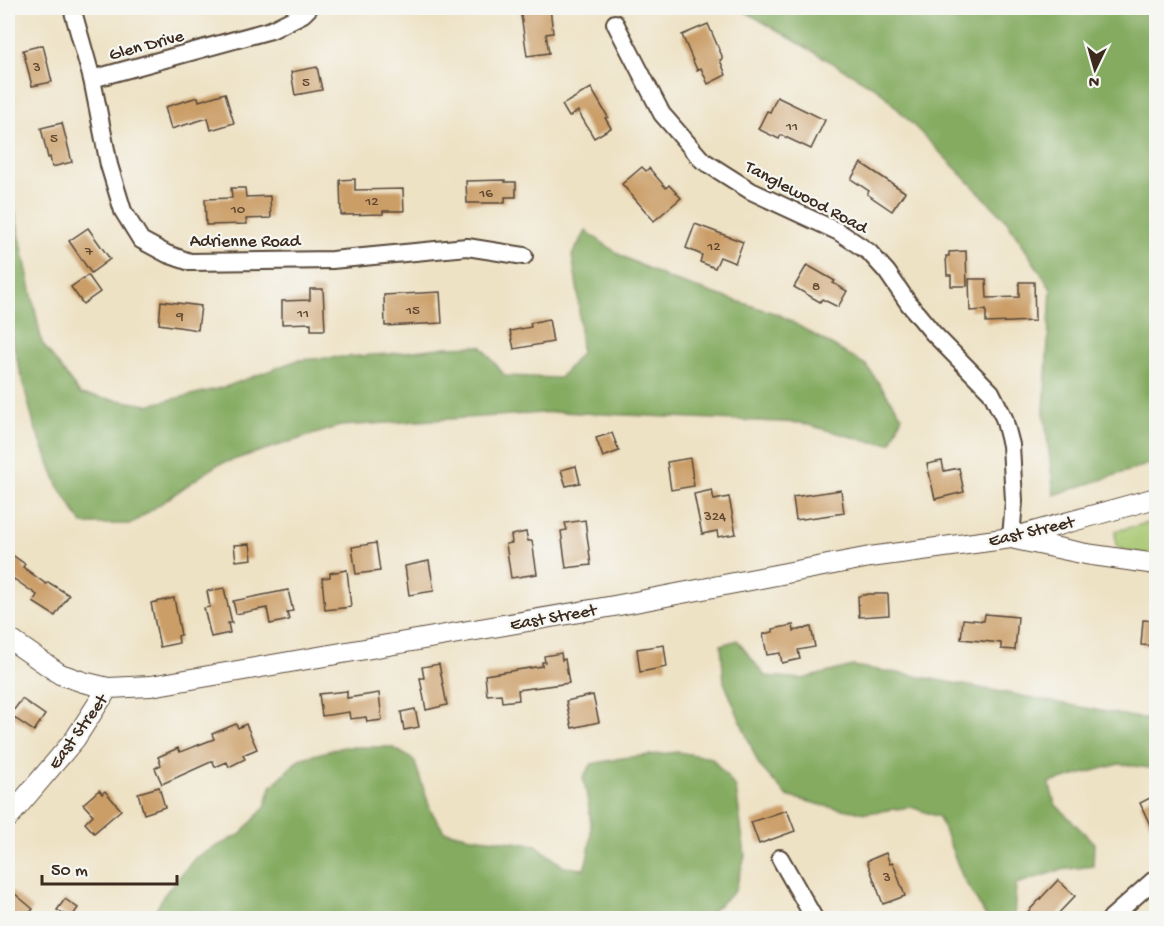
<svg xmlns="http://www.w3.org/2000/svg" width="1164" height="926" font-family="'Gochi Hand',sans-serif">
  <rect width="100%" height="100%" fill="#f6f6f2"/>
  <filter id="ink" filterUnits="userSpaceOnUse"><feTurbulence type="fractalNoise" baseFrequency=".0167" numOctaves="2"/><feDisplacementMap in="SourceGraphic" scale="12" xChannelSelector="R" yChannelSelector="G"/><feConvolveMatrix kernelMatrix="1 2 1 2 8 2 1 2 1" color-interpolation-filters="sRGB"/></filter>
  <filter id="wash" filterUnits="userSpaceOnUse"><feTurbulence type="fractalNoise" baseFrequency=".008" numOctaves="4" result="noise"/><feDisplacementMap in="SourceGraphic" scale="24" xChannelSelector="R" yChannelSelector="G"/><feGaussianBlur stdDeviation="1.35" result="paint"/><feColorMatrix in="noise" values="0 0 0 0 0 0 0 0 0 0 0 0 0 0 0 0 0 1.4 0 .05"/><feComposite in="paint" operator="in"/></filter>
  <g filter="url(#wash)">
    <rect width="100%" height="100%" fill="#eee2c5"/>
    <path fill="#a6c66e" stroke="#707846" stroke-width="1.5" d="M 1156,521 L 1156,557 L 1126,551 L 1116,546 L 1115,531 Z"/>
    <g fill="#84ab61" stroke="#606a40" stroke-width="1.5">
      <path d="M 739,8 L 1156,8 L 1156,462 L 1054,495 L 1044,411 L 1051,289 L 1007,221 L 879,90 Z"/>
      <path d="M 8,180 L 42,343 L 80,394 L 148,405 L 225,387 L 298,360 L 390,354 L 447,347 L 481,346 L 505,376 L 560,378 L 581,353 L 578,293 L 572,255 L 586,231 L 620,255 L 669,279 L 780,315 L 866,365 L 902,416 L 891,443 L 871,442 L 801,423 L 559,412 L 340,426 L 217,465 L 131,524 L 82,524 L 58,485 L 34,425 L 8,324 Z"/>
      <path d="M 737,640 L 765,676 L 802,679 L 853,666 L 910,675 L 1156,721 L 1156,769 L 1119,764 L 1049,783 L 1055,804 L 1094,843 L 1093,866 L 1060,870 L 1016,884 L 1014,918 L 987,918 L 963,878 L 939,817 L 911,807 L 866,813 L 829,807 L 787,796 L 759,765 L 724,682 L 721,645 Z"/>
      <path d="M 343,747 L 392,747 L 414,760 L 431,811 L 444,831 L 472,837 L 536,845 L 564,867 L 584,869 C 596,837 590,809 583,777 L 592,764 L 622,758 L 678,752 L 712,758 L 736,788 L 745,856 L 735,891 L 704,918 L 152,918 L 164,895 L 196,857 L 241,834 L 265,807 L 271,787 L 299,759 Z"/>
    </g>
    <g id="blocks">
      <g fill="#cb9e67">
        <path d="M 520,8 L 550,8 L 553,33 L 546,34 L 549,53 L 527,56 Z"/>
        <path d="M 708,24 L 722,56 L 722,59 L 720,60 L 726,75 L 708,84 L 701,68 L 697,70 L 682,35 Z"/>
        <path d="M 43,45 L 52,82 L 32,86 L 23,50 Z"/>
        <path d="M 317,67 L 322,90 L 295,95 L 291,72 Z"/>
        <path d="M 591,88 L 608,117 L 605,118 L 611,128 L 594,138 L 578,111 L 569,117 L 562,105 Z"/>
        <path d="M 225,93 L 234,123 L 211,130 L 208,118 L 171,129 L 165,107 L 198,97 L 199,101 Z"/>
        <path d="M 777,97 L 825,120 L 811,149 L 781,135 L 779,139 L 758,129 L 767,111 L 770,112 Z"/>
        <path d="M 62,123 L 72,162 L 52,167 L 50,157 L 48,158 L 41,128 Z"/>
        <path d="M 861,163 L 905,192 L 892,211 L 867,194 L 869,191 L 851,179 Z"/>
        <path d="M 642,167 L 646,171 L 649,168 L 666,188 L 669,185 L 681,198 L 654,221 L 622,184 Z"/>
        <path d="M 355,179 L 355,190 L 403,189 L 404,211 L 383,211 L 383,214 L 341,215 L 340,180 Z"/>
        <path d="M 505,180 L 505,182 L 516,182 L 516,197 L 505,197 L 505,203 L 467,203 L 466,181 Z"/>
        <path d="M 231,188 L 245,188 L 246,197 L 270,196 L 271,218 L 246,219 L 247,224 L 206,225 L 205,199 L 232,198 Z"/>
        <path d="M 695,224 L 743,242 L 735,263 L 720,257 L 715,268 L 700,262 L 702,255 L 686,248 Z"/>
        <path d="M 88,228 L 110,259 L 91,273 L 69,241 Z"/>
        <path d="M 966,251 L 967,286 L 951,286 L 951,275 L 947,275 L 946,256 L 949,256 L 949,252 Z"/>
        <path d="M 807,265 L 835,281 L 833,283 L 847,291 L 838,307 L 822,299 L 820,302 L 794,287 Z"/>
        <path d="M 88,275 L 100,292 L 83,304 L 71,287 Z"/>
        <path d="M 969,279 L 986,279 L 987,298 L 1019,297 L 1019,282 L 1034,282 L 1035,321 L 986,323 L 986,310 L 970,311 Z"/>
        <path d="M 310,289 L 323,289 L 325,330 L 311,330 L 311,323 L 282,324 L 282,301 L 310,300 Z"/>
        <path d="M 440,292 L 442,323 L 385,326 L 384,295 Z"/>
        <path d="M 161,301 L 201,306 L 198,330 L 159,324 Z"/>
        <path d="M 549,319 L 553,342 L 514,349 L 510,331 L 531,327 L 530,323 Z"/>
        <path d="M 612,433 L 619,451 L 603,457 L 596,438 Z"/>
        <path d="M 690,458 L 694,486 L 671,490 L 667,462 Z"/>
        <path d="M 942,461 L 944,471 L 959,468 L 964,492 L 935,499 L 927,464 Z"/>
        <path d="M 576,466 L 580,483 L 566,486 L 561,470 Z"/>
        <path d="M 712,490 L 714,500 L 729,497 L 736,534 L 718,537 L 717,531 L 702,534 L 694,494 Z"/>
        <path d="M 841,490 L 844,513 L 796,520 L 793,497 Z"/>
        <path d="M 585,520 L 591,565 L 566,568 L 561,531 L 567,530 L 565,523 Z"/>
        <path d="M 526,532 L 528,541 L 532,541 L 537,574 L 511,578 L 506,544 L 512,543 L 511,535 Z"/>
        <path d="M 376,543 L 380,571 L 356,574 L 352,547 Z"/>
        <path d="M 250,544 L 252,559 L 236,561 L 234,545 Z"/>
        <path d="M 8,552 L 25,564 L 23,567 L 46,584 L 48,582 L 69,595 L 55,616 L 33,602 L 37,595 L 14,579 L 8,589 Z"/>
        <path d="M 429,561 L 434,591 L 409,595 L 405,566 Z"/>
        <path d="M 347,570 L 351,607 L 325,610 L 322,578 L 330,577 L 330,573 Z"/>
        <path d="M 224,588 L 232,623 L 228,623 L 230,633 L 211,637 L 204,608 L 210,607 L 207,591 Z"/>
        <path d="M 288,590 L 293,611 L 287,612 L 289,620 L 270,624 L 267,608 L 236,614 L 233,601 Z"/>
        <path d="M 869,594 L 888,594 L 889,615 L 859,617 L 858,596 Z"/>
        <path d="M 174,598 L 181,635 L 178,636 L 179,643 L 160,647 L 151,603 Z"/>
        <path d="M 985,614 L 1018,617 L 1015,650 L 1001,649 L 1001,643 L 961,639 L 963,619 L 984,621 Z"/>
        <path d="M 1143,620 L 1156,621 L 1156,646 L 1141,645 Z"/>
        <path d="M 793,625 L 794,631 L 811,627 L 815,647 L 798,650 L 800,659 L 782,663 L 780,653 L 767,655 L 763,634 L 773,632 L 773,629 Z"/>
        <path d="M 664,645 L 667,667 L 640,672 L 637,649 Z"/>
        <path d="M 561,653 L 562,660 L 565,659 L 569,683 L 518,690 L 519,700 L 502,702 L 501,694 L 487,695 L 485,675 L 542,666 L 542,662 L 545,662 L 544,656 Z"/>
        <path d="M 439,664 L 447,705 L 426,710 L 420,678 L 424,678 L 422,667 Z"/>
        <path d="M 347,691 L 347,698 L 379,693 L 382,720 L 367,722 L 366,717 L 350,719 L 349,712 L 322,716 L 319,694 Z"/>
        <path d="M 593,695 L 599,722 L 572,728 L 566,701 Z"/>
        <path d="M 22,699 L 45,715 L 34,731 L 10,715 Z"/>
        <path d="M 415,709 L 419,727 L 404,730 L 401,712 Z"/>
        <path d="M 236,724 L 238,728 L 246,724 L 257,749 L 243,755 L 245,759 L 229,767 L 227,762 L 215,767 L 213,761 L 162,784 L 155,768 L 161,765 L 158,757 L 178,748 L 180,752 L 214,739 L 212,734 Z"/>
        <path d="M 159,787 L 165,807 L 144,814 L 138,793 Z"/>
        <path d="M 99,790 L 102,794 L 105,791 L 121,810 L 94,833 L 85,823 L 93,815 L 83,804 Z"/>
        <path d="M 1156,795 L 1156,838 L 1140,803 Z"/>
        <path d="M 787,810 L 795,831 L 759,844 L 751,822 Z"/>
        <path d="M 886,853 L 890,864 L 893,863 L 905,896 L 883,904 L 867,861 Z"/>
        <path d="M 1058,880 L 1075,896 L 1054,918 L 1022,918 Z"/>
        <path d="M 8,888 L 33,909 L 25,918 L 8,918 Z"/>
        <path d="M 65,899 L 78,908 L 71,918 L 57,910 Z"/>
      </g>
    </g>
  </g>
  <g filter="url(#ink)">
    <use href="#blocks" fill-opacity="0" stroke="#564637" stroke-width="1.5"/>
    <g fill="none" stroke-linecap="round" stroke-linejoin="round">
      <defs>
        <g id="minor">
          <path d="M 72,8 L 92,79 L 109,165 L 123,211 L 141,240 L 167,254 L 190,262 L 332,260 L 467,247 L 524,256"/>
          <path d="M 615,23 L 662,114 L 702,160 L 751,191 L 839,232 L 869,252 L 887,272 L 909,304 L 933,333 L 991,392 L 1004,418 L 1011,445 L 1014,501 L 1011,538"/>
          <path d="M 92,79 L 271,30 L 303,14 L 309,8"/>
          <path d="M 780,858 L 814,918"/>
          <path d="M 1111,918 L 1156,878"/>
        </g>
        <g id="tertiary">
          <path d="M 1015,539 L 1086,554 L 1156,564"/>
          <path d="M 8,638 L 60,674 L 83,682 L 108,688"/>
          <path d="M 8,818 L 75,739 L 108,688 L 151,686 L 614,606 L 870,557 L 1011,538 L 1156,498"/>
        </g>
      </defs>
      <use href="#minor" stroke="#564637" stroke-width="20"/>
      <use href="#tertiary" stroke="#564637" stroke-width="22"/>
      <use href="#minor" stroke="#fff" stroke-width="16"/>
      <use href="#tertiary" stroke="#fff" stroke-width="20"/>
    </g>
  </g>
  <g text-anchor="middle" stroke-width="4.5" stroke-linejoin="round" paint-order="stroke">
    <g font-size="15" fill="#5f4730">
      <text x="37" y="71">3</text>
      <text x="306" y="86">5</text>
      <text x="792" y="130">11</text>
      <text x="54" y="142">5</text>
      <text x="486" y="197">16</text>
      <text x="372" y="205">12</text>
      <text x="238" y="213">10</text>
      <text x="714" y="250">12</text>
      <text x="89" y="255">7</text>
      <text x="816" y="290">8</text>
      <text x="413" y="314">15</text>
      <text x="303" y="317">11</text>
      <text x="180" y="320">9</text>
      <text x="715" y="520">324</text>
      <text x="887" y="881">3</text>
    </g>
    <g font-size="18" fill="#3b2a1e" stroke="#f6f6f2">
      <text transform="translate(146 44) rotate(-15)" y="6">Glen Drive</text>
      <text transform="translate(807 196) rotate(28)" y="6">Tanglewood Road</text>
      <text x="245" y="246">Adrienne Road</text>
      <text transform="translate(1031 530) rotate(-13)" y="6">East Street</text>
      <text transform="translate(553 616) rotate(-10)" y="6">East Street</text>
      <text transform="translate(77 731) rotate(-54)" y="6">East Street</text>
    </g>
  </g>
  <rect width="1164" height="926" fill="none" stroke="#f6f6f2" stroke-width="30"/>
  <g transform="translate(1095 69) rotate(185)" stroke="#f6f6f2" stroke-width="4.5" paint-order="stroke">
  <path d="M0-4.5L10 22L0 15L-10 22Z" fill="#3b2a1e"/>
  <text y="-9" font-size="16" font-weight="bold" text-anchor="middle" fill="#3b2a1e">N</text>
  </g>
  <path d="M42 875v9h135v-9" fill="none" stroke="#3b2a1e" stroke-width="3"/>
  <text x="51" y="875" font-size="18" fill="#3b2a1e" stroke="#f6f6f2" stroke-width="4.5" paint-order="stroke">50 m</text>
</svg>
